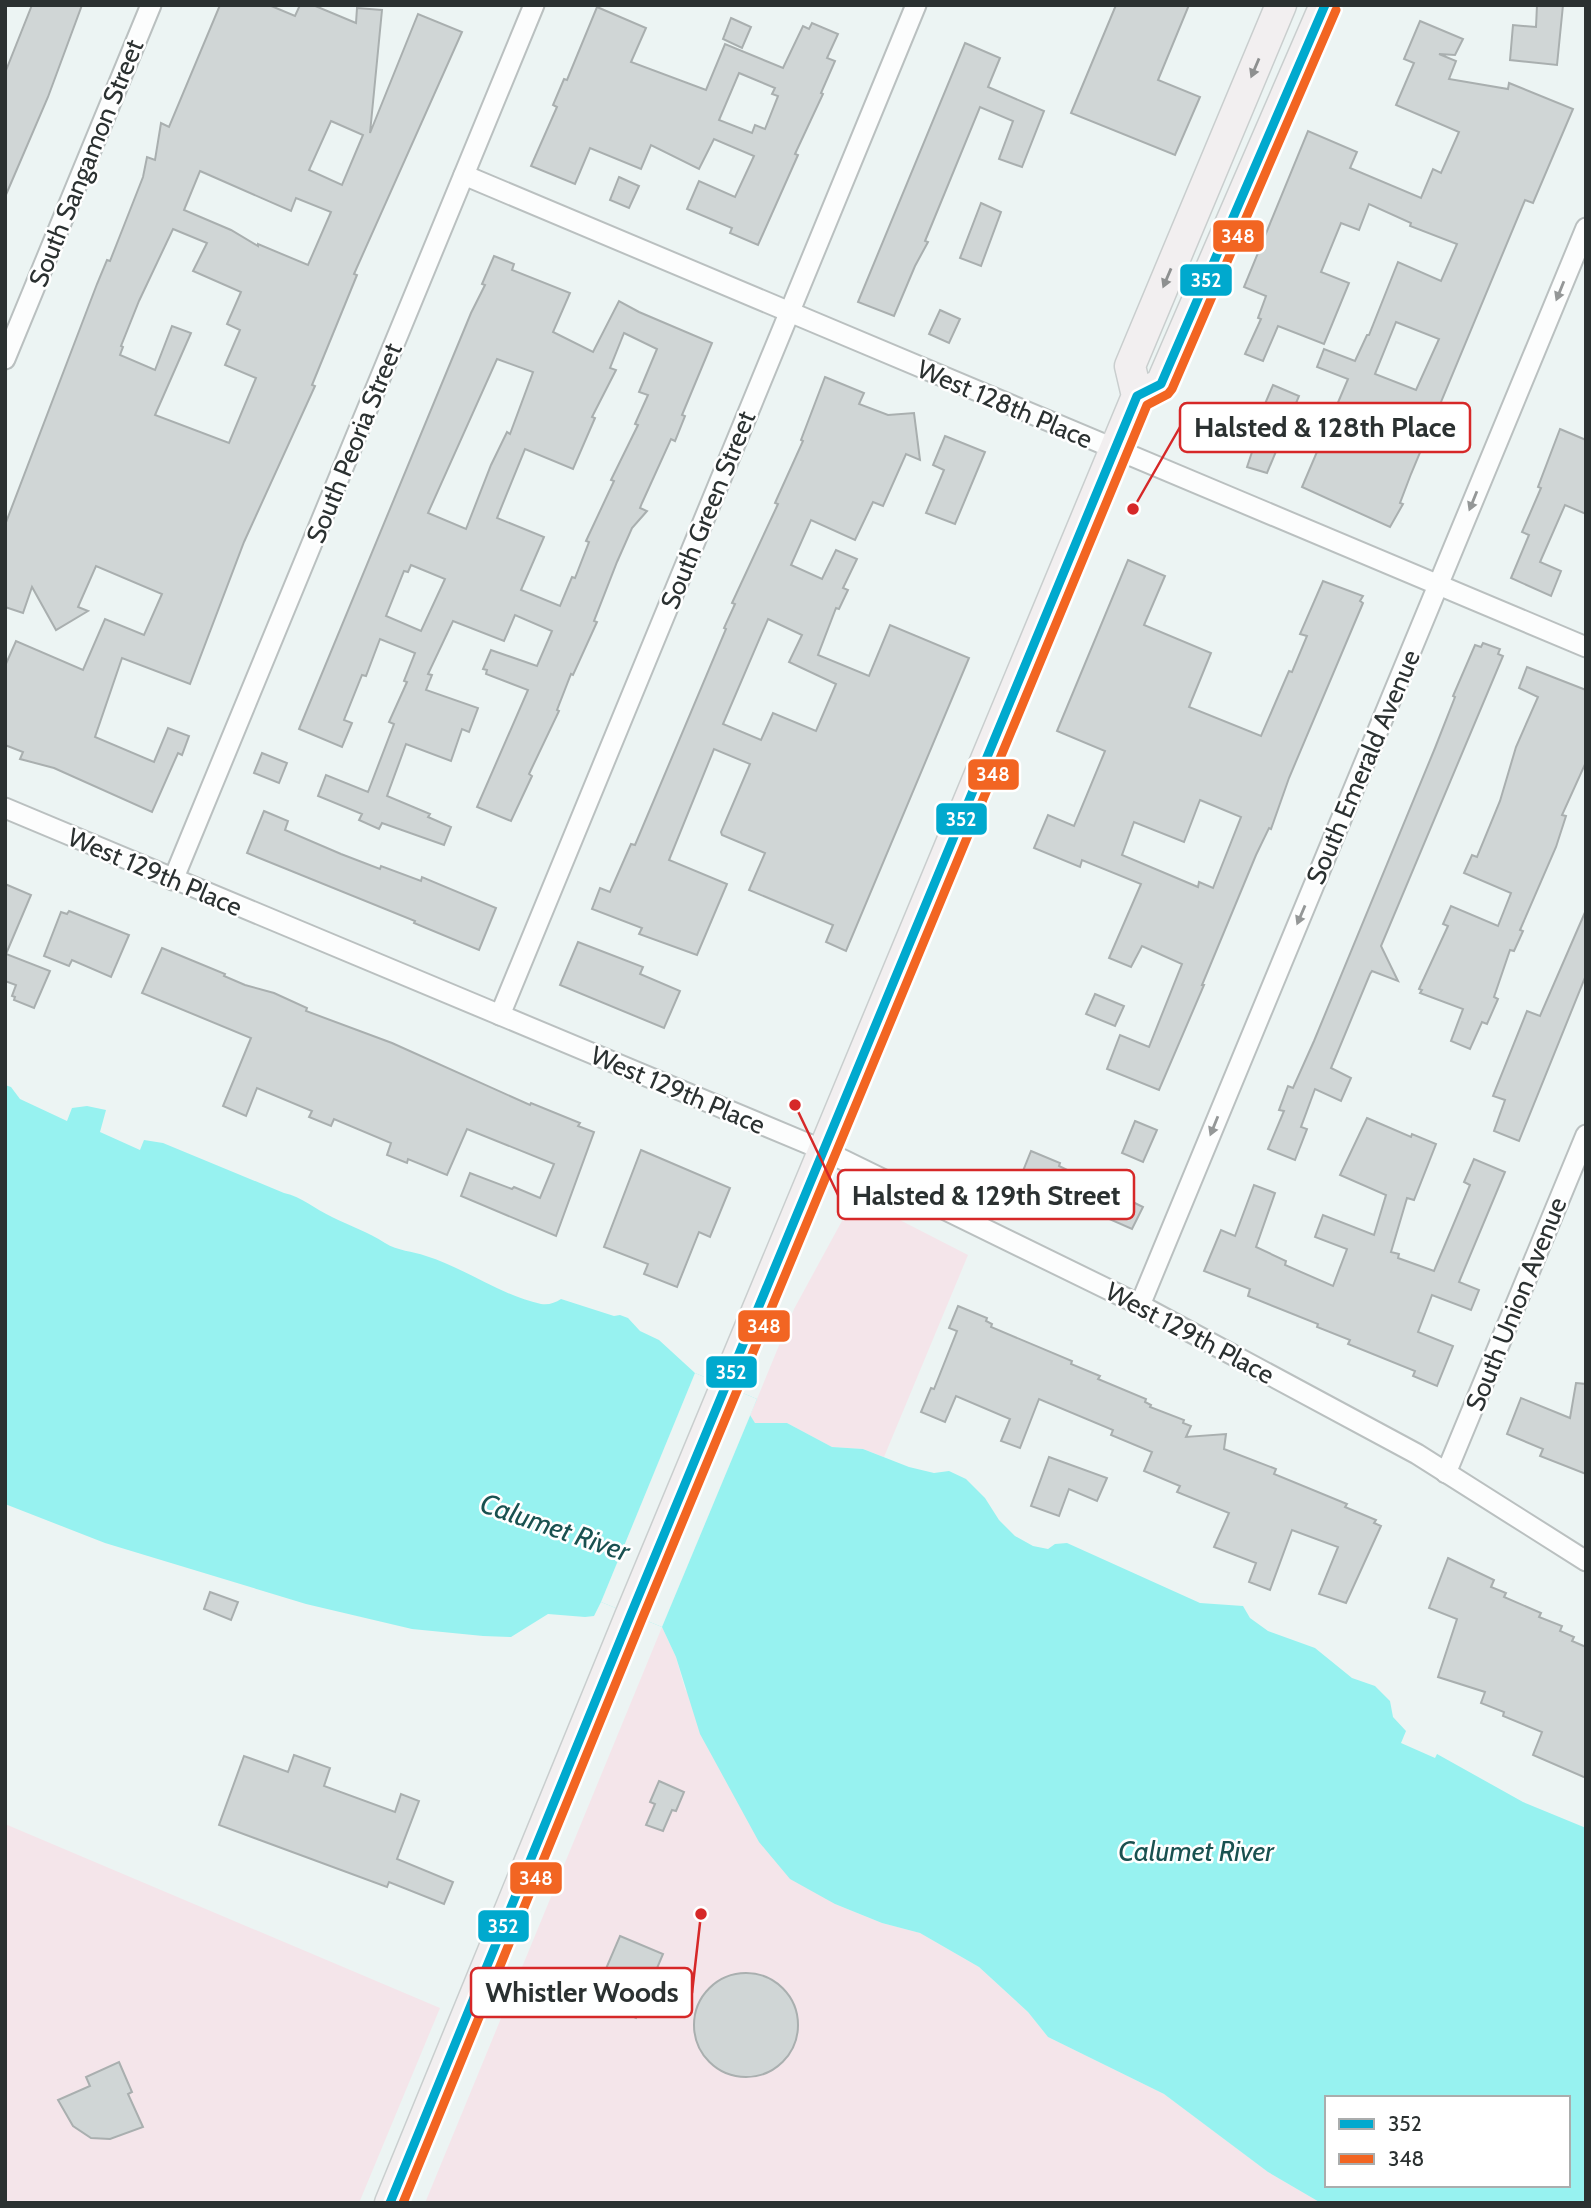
<svg xmlns="http://www.w3.org/2000/svg" width="1591" height="2208" font-family="Cabin,sans-serif">
  <rect width="100%" height="100%" fill="#ecf4f3"/>
  <g fill="#f4e5ea">
    <path d="M 855,1197 L 968,1255 L 884,1457 L 863,1449 L 832,1447 L 787,1423 L 755,1423 L 750,1416 L 794,1309 Z"/>
    <path d="M 662,1627 L 676,1657 L 685,1689 L 835,1904 L 882,1923 L 920,1933 L 979,1967 L 1028,2012 L 1048,2037 L 1164,2094 L 1268,2172 L 1321,2203 L 425,2203 Z"/>
    <path d="M 5,1824 L 440,2008 L 359,2203 L 5,2203 Z"/>
  </g>
  <path fill="#97f2f0" fill-rule="evenodd" d="M 5,1085 L 11,1087 L 20,1099 L 67,1121 L 72,1108 L 87,1106 L 106,1110 L 100,1132 L 140,1150 L 144,1140 L 163,1143 L 284,1193 C 302,1197 315,1209 332,1217 C 350,1226 368,1232 385,1243 C 398,1251 412,1251 426,1256 C 465,1268 500,1295 541,1304 C 549,1305 555,1303 561,1299 L 614,1316 L 620,1315 L 628,1318 L 640,1331 L 659,1340 L 695,1373 L 757,1399 L 750,1415 L 755,1423 L 787,1423 L 832,1447 L 863,1449 L 909,1467 L 934,1473 L 949,1471 L 966,1479 L 985,1498 L 999,1520 L 1015,1536 L 1033,1546 L 1048,1549 L 1055,1544 L 1067,1543 L 1200,1603 L 1243,1606 L 1250,1618 L 1268,1631 L 1315,1648 L 1352,1678 L 1375,1686 L 1390,1701 L 1393,1717 L 1406,1731 L 1401,1743 L 1435,1758 L 1437,1754 L 1523,1802 L 1586,1828 L 1586,2203 L 1321,2203 L 1268,2172 L 1164,2094 L 1048,2037 L 1028,2012 L 979,1967 L 920,1933 L 882,1923 L 835,1904 L 790,1879 L 759,1842 L 700,1734 L 676,1657 L 662,1627 L 601,1602 L 594,1616 L 585,1617 L 548,1614 L 511,1637 L 483,1636 L 412,1629 L 306,1604 L 105,1543 L 5,1504 ZM 1327,2098 L 1568,2098 L 1568,2185 L 1327,2185 Z"/>
  <path fill="#ecf4f3" d="M 695,1373 L 757,1399 L 662,1627 L 601,1602 Z"/>
  <g fill="#d0d6d6" stroke="#a9afaf" stroke-width="2" fill-rule="evenodd">
    <path d="M 32,5 L 82,5 L 48,97 L 5,197 L 5,73 Z"/>
    <path d="M 220,5 L 269,5 L 295,16 L 300,5 L 313,5 L 356,23 L 357,8 L 382,10 L 370,133 L 418,14 L 462,32 L 354,274 L 357,275 L 312,385 L 315,386 L 244,542 L 190,684 L 122,658 L 95,737 L 154,762 L 168,728 L 189,736 L 182,755 L 178,753 L 152,812 L 54,768 L 20,759 L 23,752 L 5,745 L 5,666 L 16,641 L 83,670 L 105,619 L 144,635 L 162,594 L 96,566 L 78,607 L 88,611 L 56,630 L 32,587 L 23,613 L 5,607 L 5,525 L 97,284 L 107,260 L 110,261 L 123,228 L 143,177 L 147,157 L 155,160 L 161,123 L 169,127 ZM 331,121 L 363,135 L 342,185 L 309,170 ZM 200,171 L 291,211 L 296,198 L 331,212 L 308,265 L 258,244 L 258,246 L 231,230 L 184,210 ZM 173,229 L 207,243 L 193,271 L 241,292 L 227,324 L 240,330 L 225,365 L 256,378 L 229,443 L 155,415 L 191,333 L 172,326 L 155,370 L 120,355 L 123,347 L 121,346 L 139,301 Z"/>
    <path d="M 1116,5 L 1189,5 L 1158,80 L 1200,97 L 1175,155 L 1071,113 Z"/>
    <path d="M 1537,5 L 1563,5 L 1557,65 L 1510,60 L 1513,25 L 1536,27 Z"/>
    <path d="M 597,7 L 646,28 L 631,62 L 706,90 L 725,44 L 783,68 L 803,26 L 809,29 L 812,23 L 838,34 L 827,58 L 835,61 L 821,93 L 823,94 L 795,154 L 798,155 L 758,245 L 730,233 L 732,228 L 687,209 L 699,181 L 735,197 L 754,156 L 714,139 L 699,169 L 651,145 L 641,169 L 590,148 L 575,184 L 531,166 L 557,107 L 553,105 L 564,79 L 567,80 ZM 739,73 L 775,88 L 772,94 L 778,96 L 765,129 L 755,125 L 752,133 L 719,120 Z"/>
    <path d="M 731,18 L 751,27 L 742,48 L 723,39 Z"/>
    <path d="M 1420,21 L 1463,39 L 1455,55 L 1439,54 L 1456,61 L 1449,79 L 1508,89 L 1509,83 L 1573,109 L 1533,203 L 1525,200 L 1411,474 L 1400,503 L 1403,504 L 1390,527 L 1302,487 L 1348,379 L 1317,367 L 1324,349 L 1355,361 L 1367,335 L 1369,335 L 1398,262 L 1441,281 L 1457,244 L 1410,226 L 1411,223 L 1369,204 L 1359,230 L 1341,223 L 1321,272 L 1349,283 L 1324,344 L 1278,326 L 1263,361 L 1245,354 L 1261,319 L 1258,318 L 1266,296 L 1244,287 L 1308,131 L 1357,152 L 1350,168 L 1421,198 L 1433,169 L 1441,173 L 1459,132 L 1396,105 L 1414,63 L 1404,59 ZM 1396,322 L 1439,339 L 1416,390 L 1375,374 Z"/>
    <path d="M 965,43 L 1000,58 L 988,87 L 1044,111 L 1022,167 L 999,159 L 1013,121 L 980,107 L 925,241 L 928,242 L 915,266 L 894,316 L 858,302 Z"/>
    <path d="M 619,177 L 639,186 L 629,208 L 610,200 Z"/>
    <path d="M 981,203 L 1001,212 L 981,266 L 960,258 Z"/>
    <path d="M 494,256 L 514,264 L 512,270 L 570,293 L 553,332 L 593,352 L 619,301 L 639,312 L 712,343 L 682,415 L 685,416 L 675,441 L 671,439 L 642,503 L 640,508 L 647,511 L 632,528 L 617,562 L 594,621 L 597,622 L 573,675 L 571,674 L 557,710 L 559,711 L 529,774 L 532,776 L 511,821 L 477,807 L 528,690 L 486,674 L 487,670 L 483,669 L 491,650 L 537,666 L 552,631 L 515,615 L 504,641 L 453,621 L 428,674 L 432,675 L 426,690 L 478,708 L 469,732 L 462,729 L 451,761 L 406,744 L 387,796 L 430,814 L 428,817 L 451,827 L 444,845 L 382,823 L 379,829 L 359,820 L 362,814 L 318,796 L 326,775 L 368,792 L 394,724 L 389,722 L 407,682 L 404,681 L 415,653 L 380,639 L 366,676 L 362,675 L 344,720 L 352,723 L 342,747 L 299,729 L 471,313 L 485,285 L 482,284 ZM 624,333 L 657,349 L 639,392 L 648,395 L 635,424 L 638,425 L 611,480 L 614,481 L 586,541 L 589,542 L 575,578 L 572,577 L 560,606 L 521,590 L 544,537 L 497,518 L 525,449 L 573,469 L 595,418 L 592,417 L 616,370 L 610,368 ZM 497,359 L 533,372 L 510,434 L 507,432 L 491,465 L 466,529 L 428,513 ZM 411,565 L 445,579 L 421,631 L 386,616 L 404,571 L 408,572 Z"/>
    <path d="M 940,310 L 960,319 L 949,343 L 929,334 Z"/>
    <path d="M 825,377 L 864,393 L 859,404 L 888,415 L 914,413 L 920,460 L 906,454 L 883,506 L 873,502 L 855,540 L 811,520 L 791,565 L 822,579 L 836,550 L 857,559 L 843,588 L 848,590 L 839,609 L 836,608 L 818,655 L 869,676 L 890,625 L 969,658 L 846,951 L 826,942 L 833,925 L 749,890 L 765,853 L 722,835 L 721,832 L 750,764 L 714,749 L 669,860 L 727,884 L 697,955 L 639,934 L 642,928 L 592,909 L 600,888 L 610,892 L 631,844 L 635,845 L 726,629 L 724,628 L 735,604 L 732,603 L 778,504 L 775,503 L 803,441 L 801,440 ZM 768,619 L 802,635 L 789,662 L 836,684 L 816,731 L 773,713 L 761,740 L 723,724 Z"/>
    <path d="M 1273,385 L 1299,396 L 1267,473 L 1247,467 L 1258,434 L 1253,432 Z"/>
    <path d="M 1560,429 L 1586,440 L 1586,514 L 1565,505 L 1540,562 L 1561,571 L 1551,596 L 1511,578 L 1529,535 L 1522,532 L 1541,488 L 1538,487 Z"/>
    <path d="M 945,436 L 985,452 L 955,524 L 926,513 L 944,470 L 933,465 Z"/>
    <path d="M 1128,560 L 1165,576 L 1144,625 L 1211,653 L 1189,707 L 1261,736 L 1289,671 L 1292,672 L 1307,636 L 1300,634 L 1323,581 L 1363,596 L 1360,601 L 1363,603 L 1289,778 L 1271,829 L 1269,828 L 1256,855 L 1202,985 L 1204,985 L 1159,1090 L 1107,1069 L 1120,1035 L 1149,1047 L 1182,964 L 1142,946 L 1131,967 L 1109,958 L 1141,884 L 1082,860 L 1080,867 L 1034,848 L 1048,815 L 1074,826 L 1105,751 L 1057,731 ZM 1200,800 L 1241,817 L 1213,888 L 1199,882 L 1198,887 L 1122,855 L 1134,822 L 1184,842 Z"/>
    <path d="M 1483,643 L 1500,649 L 1498,654 L 1503,656 L 1381,946 L 1398,981 L 1372,971 L 1370,974 L 1331,1068 L 1351,1078 L 1341,1101 L 1315,1089 L 1301,1127 L 1307,1129 L 1295,1160 L 1268,1149 L 1284,1111 L 1279,1110 L 1288,1086 L 1293,1088 L 1314,1041 L 1435,748 L 1455,697 L 1453,696 L 1475,645 L 1481,647 Z"/>
    <path d="M 1527,667 L 1586,690 L 1586,762 L 1562,815 L 1566,816 L 1556,847 L 1520,930 L 1523,931 L 1514,951 L 1510,950 L 1494,997 L 1498,999 L 1487,1024 L 1482,1022 L 1470,1049 L 1451,1041 L 1463,1009 L 1420,993 L 1422,990 L 1419,989 L 1448,926 L 1443,924 L 1451,906 L 1498,926 L 1511,893 L 1464,873 L 1472,855 L 1477,857 L 1500,801 L 1516,747 L 1538,697 L 1519,688 Z"/>
    <path d="M 262,753 L 287,763 L 279,783 L 254,773 Z"/>
    <path d="M 264,811 L 288,821 L 285,830 L 341,854 L 380,869 L 381,866 L 421,881 L 422,877 L 496,908 L 479,950 L 414,923 L 415,921 L 247,853 Z"/>
    <path d="M 5,884 L 31,895 L 6,954 L 50,971 L 34,1008 L 14,1000 L 15,997 L 12,996 L 16,985 L 5,981 Z"/>
    <path d="M 1586,910 L 1586,975 L 1519,1141 L 1494,1131 L 1505,1100 L 1493,1096 L 1527,1011 L 1540,1016 Z"/>
    <path d="M 69,911 L 129,935 L 111,977 L 72,960 L 69,966 L 44,956 L 61,912 L 67,914 Z"/>
    <path d="M 578,942 L 643,967 L 640,974 L 680,991 L 664,1028 L 560,985 Z"/>
    <path d="M 162,948 L 225,974 L 224,976 L 245,985 L 274,993 L 307,1008 L 306,1011 L 392,1043 L 530,1105 L 531,1103 L 580,1123 L 578,1126 L 594,1132 L 556,1236 L 461,1196 L 470,1173 L 512,1189 L 514,1187 L 540,1198 L 554,1164 L 467,1129 L 447,1175 L 408,1159 L 407,1163 L 387,1155 L 391,1143 L 334,1119 L 331,1126 L 309,1117 L 312,1111 L 257,1088 L 246,1116 L 223,1106 L 251,1038 L 142,993 Z"/>
    <path d="M 1095,994 L 1124,1006 L 1115,1026 L 1086,1014 Z"/>
    <path d="M 1367,1118 L 1411,1137 L 1412,1134 L 1436,1144 L 1414,1200 L 1407,1198 L 1391,1252 L 1399,1254 L 1398,1258 L 1434,1271 L 1470,1185 L 1464,1182 L 1474,1159 L 1505,1172 L 1459,1282 L 1479,1290 L 1471,1310 L 1432,1295 L 1418,1332 L 1453,1346 L 1437,1386 L 1413,1376 L 1415,1371 L 1348,1344 L 1350,1340 L 1317,1327 L 1318,1324 L 1248,1296 L 1250,1289 L 1204,1271 L 1221,1230 L 1235,1236 L 1254,1185 L 1275,1193 L 1256,1247 L 1286,1261 L 1285,1265 L 1333,1286 L 1347,1249 L 1315,1237 L 1323,1215 L 1374,1235 L 1386,1195 L 1340,1175 Z"/>
    <path d="M 1135,1121 L 1157,1130 L 1143,1162 L 1122,1153 Z"/>
    <path d="M 641,1150 L 730,1188 L 710,1237 L 699,1232 L 677,1287 L 644,1274 L 648,1264 L 604,1247 Z"/>
    <path d="M 1031,1151 L 1060,1163 L 1059,1166 L 1143,1207 L 1132,1229 L 1057,1196 L 1059,1192 L 1021,1176 Z"/>
    <path d="M 958,1306 L 987,1318 L 986,1321 L 992,1324 L 991,1327 L 1072,1361 L 1071,1364 L 1100,1376 L 1098,1379 L 1146,1399 L 1145,1402 L 1151,1405 L 1150,1407 L 1184,1420 L 1183,1423 L 1191,1426 L 1186,1437 L 1226,1434 L 1224,1449 L 1276,1469 L 1274,1474 L 1347,1504 L 1345,1507 L 1376,1520 L 1374,1523 L 1381,1526 L 1346,1603 L 1319,1594 L 1338,1547 L 1292,1530 L 1270,1590 L 1249,1582 L 1256,1563 L 1214,1547 L 1229,1513 L 1177,1492 L 1180,1486 L 1144,1471 L 1152,1452 L 1111,1435 L 1113,1430 L 1039,1399 L 1020,1448 L 1001,1441 L 1010,1419 L 956,1396 L 945,1422 L 921,1412 L 931,1388 L 934,1389 L 957,1331 L 949,1328 Z"/>
    <path d="M 1576,1383 L 1586,1384 L 1586,1474 L 1540,1456 L 1543,1449 L 1507,1434 L 1521,1398 L 1570,1418 Z"/>
    <path d="M 1049,1457 L 1107,1478 L 1097,1501 L 1069,1489 L 1059,1516 L 1031,1506 Z"/>
    <path d="M 1448,1558 L 1494,1580 L 1491,1587 L 1506,1593 L 1504,1597 L 1541,1613 L 1539,1617 L 1562,1626 L 1560,1631 L 1574,1637 L 1572,1641 L 1586,1647 L 1586,1778 L 1533,1755 L 1542,1732 L 1503,1716 L 1504,1712 L 1481,1703 L 1485,1692 L 1438,1677 L 1457,1619 L 1429,1608 Z"/>
    <path d="M 210,1592 L 238,1602 L 231,1620 L 204,1609 Z"/>
    <path d="M 294,1755 L 330,1768 L 324,1786 L 395,1812 L 401,1794 L 419,1801 L 397,1859 L 453,1882 L 444,1904 L 389,1882 L 387,1887 L 219,1825 L 244,1756 L 288,1772 Z"/>
    <path d="M 659,1781 L 684,1792 L 676,1811 L 672,1810 L 663,1831 L 646,1825 L 655,1804 L 650,1802 Z"/>
    <path d="M 620,1936 L 663,1954 L 636,2018 L 593,1999 Z"/>
    <circle cx="746" cy="2025" r="52"/>
    <path d="M 119,2062 L 132,2092 L 128,2094 L 143,2127 L 110,2139 L 91,2138 L 73,2126 L 58,2100 L 90,2086 L 86,2077 Z"/>
  </g>
  <g fill="none" stroke-linecap="round" stroke-linejoin="round">
    <defs>
      <g id="street">
        <path d="M 464,175 L 1586,647"/>
        <path d="M 5,359 L 151,5"/>
        <path d="M 5,808 L 823,1150 L 1140,1305 L 1417,1454 L 1586,1561"/>
        <path d="M 173,880 L 534,5"/>
        <path d="M 500,1015 L 916,5"/>
        <path d="M 1140,1305 L 1586,228"/>
        <path d="M 1446,1473 L 1586,1135"/>
      </g>
      <g id="primary">
        <path d="M 1137,396 L 1161,384 L 1325,5"/>
        <path d="M 390,2203 L 631,1614 L 1137,396 L 1130,366 L 1281,5"/>
      </g>
    </defs>
    <use href="#street" stroke="#bac0c0" stroke-width="23"/>
    <use href="#primary" stroke="#c9cece" stroke-width="33"/>
    <use href="#street" stroke="#fcfdfd" stroke-width="19"/>
    <use href="#primary" stroke="#f2eff0" stroke-width="30"/>
    <defs>
      <path id="bus-1" d="M 390,2203 L 631,1614 L 1137,396 L 1161,384 L 1325,5"/>
      <path id="bus-2" d="M 403,2203 L 642,1619 L 1147,405 L 1168,394 L 1172,389 L 1336,10"/>
    </defs>
    <use href="#bus-1" stroke="#fff" stroke-width="14"/>
    <use href="#bus-2" stroke="#fff" stroke-width="14"/>
    <use href="#bus-1" stroke="#00a9ce" stroke-width="9"/>
    <use href="#bus-2" stroke="#f26522" stroke-width="9"/>
  </g>
  <defs><path id="oneway-solid" d="M-6-.8H1V-3.2L6.5 0L1 3.2V.8H-6Z" transform="scale(1.75)"/></defs>
  <g fill="#8e9090">
    <use href="#oneway-solid" transform="translate(1255 68) rotate(113)"/>
    <use href="#oneway-solid" transform="translate(1167 278) rotate(113)"/>
  </g>
  <g fill="#949797">
    <use href="#oneway-solid" transform="translate(1560 291) rotate(112)"/>
    <use href="#oneway-solid" transform="translate(1473 501) rotate(112)"/>
    <use href="#oneway-solid" transform="translate(1301 915) rotate(113)"/>
    <use href="#oneway-solid" transform="translate(1214 1126) rotate(112)"/>
  </g>
  <g text-anchor="middle" stroke-width="5" stroke-linejoin="round" paint-order="stroke">
    <g font-size="26" fill="#2b3131" stroke="#fff">
      <text transform="translate(86 163) rotate(-68)" y="9">South Sangamon Street</text>
      <text transform="translate(1005 404) rotate(23)" y="9">West 128th Place</text>
      <text transform="translate(354 443) rotate(-68)" y="9">South Peoria Street</text>
      <text transform="translate(708 510) rotate(-68)" y="9">South Green Street</text>
      <text transform="translate(1363 767) rotate(-67)" y="9">South Emerald Avenue</text>
      <text transform="translate(155 872) rotate(23)" y="9">West 129th Place</text>
      <text transform="translate(678 1090) rotate(23)" y="9">West 129th Place</text>
      <text transform="translate(1516 1304) rotate(-68)" y="9">South Union Avenue</text>
      <text transform="translate(1190 1333) rotate(28)" y="9">West 129th Place</text>
    </g>
    <g font-size="28" font-style="italic" fill="#195150" stroke="#fff">
      <text transform="translate(555 1527) rotate(19)" y="10">Calumet River</text>
      <text x="1196" y="1861">Calumet River</text>
    </g>
  </g>
  <path fill="none" stroke="#d62828" stroke-width="2.5" d="M1133 509L1180 427M795 1105L838 1195M701 1914L692 1993"/>
  <g fill="#d62828" stroke="#fff" stroke-width="2.5">
    <circle cx="1133" cy="509" r="7"/>
    <circle cx="795" cy="1105" r="7"/>
    <circle cx="701" cy="1914" r="7"/>
  </g>
  <g fill="#fff" stroke="#d62828" stroke-width="2.5">
    <rect x="1180" y="403" width="290" height="49" rx="7"/>
    <rect x="838" y="1170" width="296" height="49" rx="7"/>
    <rect x="471" y="1968" width="221" height="49" rx="7"/>
  </g>
  <g font-size="28" text-anchor="middle" font-weight="bold" fill="#2b3131">
    <text x="1325" y="437">Halsted &amp; 128th Place</text>
    <text x="986" y="1205">Halsted &amp; 129th Street</text>
    <text x="582" y="2002">Whistler Woods</text>
  </g>
  <g stroke="#fff" stroke-width="2.5">
    <rect x="1212" y="219" width="53" height="34" rx="7" fill="#f26522"/>
    <rect x="1179" y="263" width="54" height="34" rx="7" fill="#00a9ce"/>
    <rect x="967" y="758" width="53" height="33" rx="7" fill="#f26522"/>
    <rect x="935" y="802" width="53" height="34" rx="7" fill="#00a9ce"/>
    <rect x="737" y="1309" width="54" height="34" rx="7" fill="#f26522"/>
    <rect x="705" y="1355" width="53" height="34" rx="7" fill="#00a9ce"/>
    <rect x="509" y="1861" width="54" height="34" rx="7" fill="#f26522"/>
    <rect x="477" y="1909" width="53" height="34" rx="7" fill="#00a9ce"/>
  </g>
  <g font-size="19" text-anchor="middle" font-weight="bold" fill="#fff">
    <text x="1238" y="243">348</text>
    <text x="1206" y="287">352</text>
    <text x="993" y="781">348</text>
    <text x="961" y="826">352</text>
    <text x="764" y="1333">348</text>
    <text x="731" y="1379">352</text>
    <text x="536" y="1885">348</text>
    <text x="503" y="1933">352</text>
  </g>
  <rect width="1591" height="2208" fill="none" stroke="#2b3131" stroke-width="14"/>
  <rect x="1325" y="2096" width="245" height="91" fill="#ffffff" stroke="#aaadad" stroke-width="2"/>
  <rect x="1339" y="2119" width="35" height="10" fill="#00a9ce" stroke="#aaadad" stroke-width="2"/>
  <text x="1388" y="2131" font-size="21" fill="#2b3131">352</text>
  <rect x="1339" y="2154" width="35" height="10" fill="#f26522" stroke="#aaadad" stroke-width="2"/>
  <text x="1388" y="2166" font-size="21" fill="#2b3131">348</text>
</svg>
